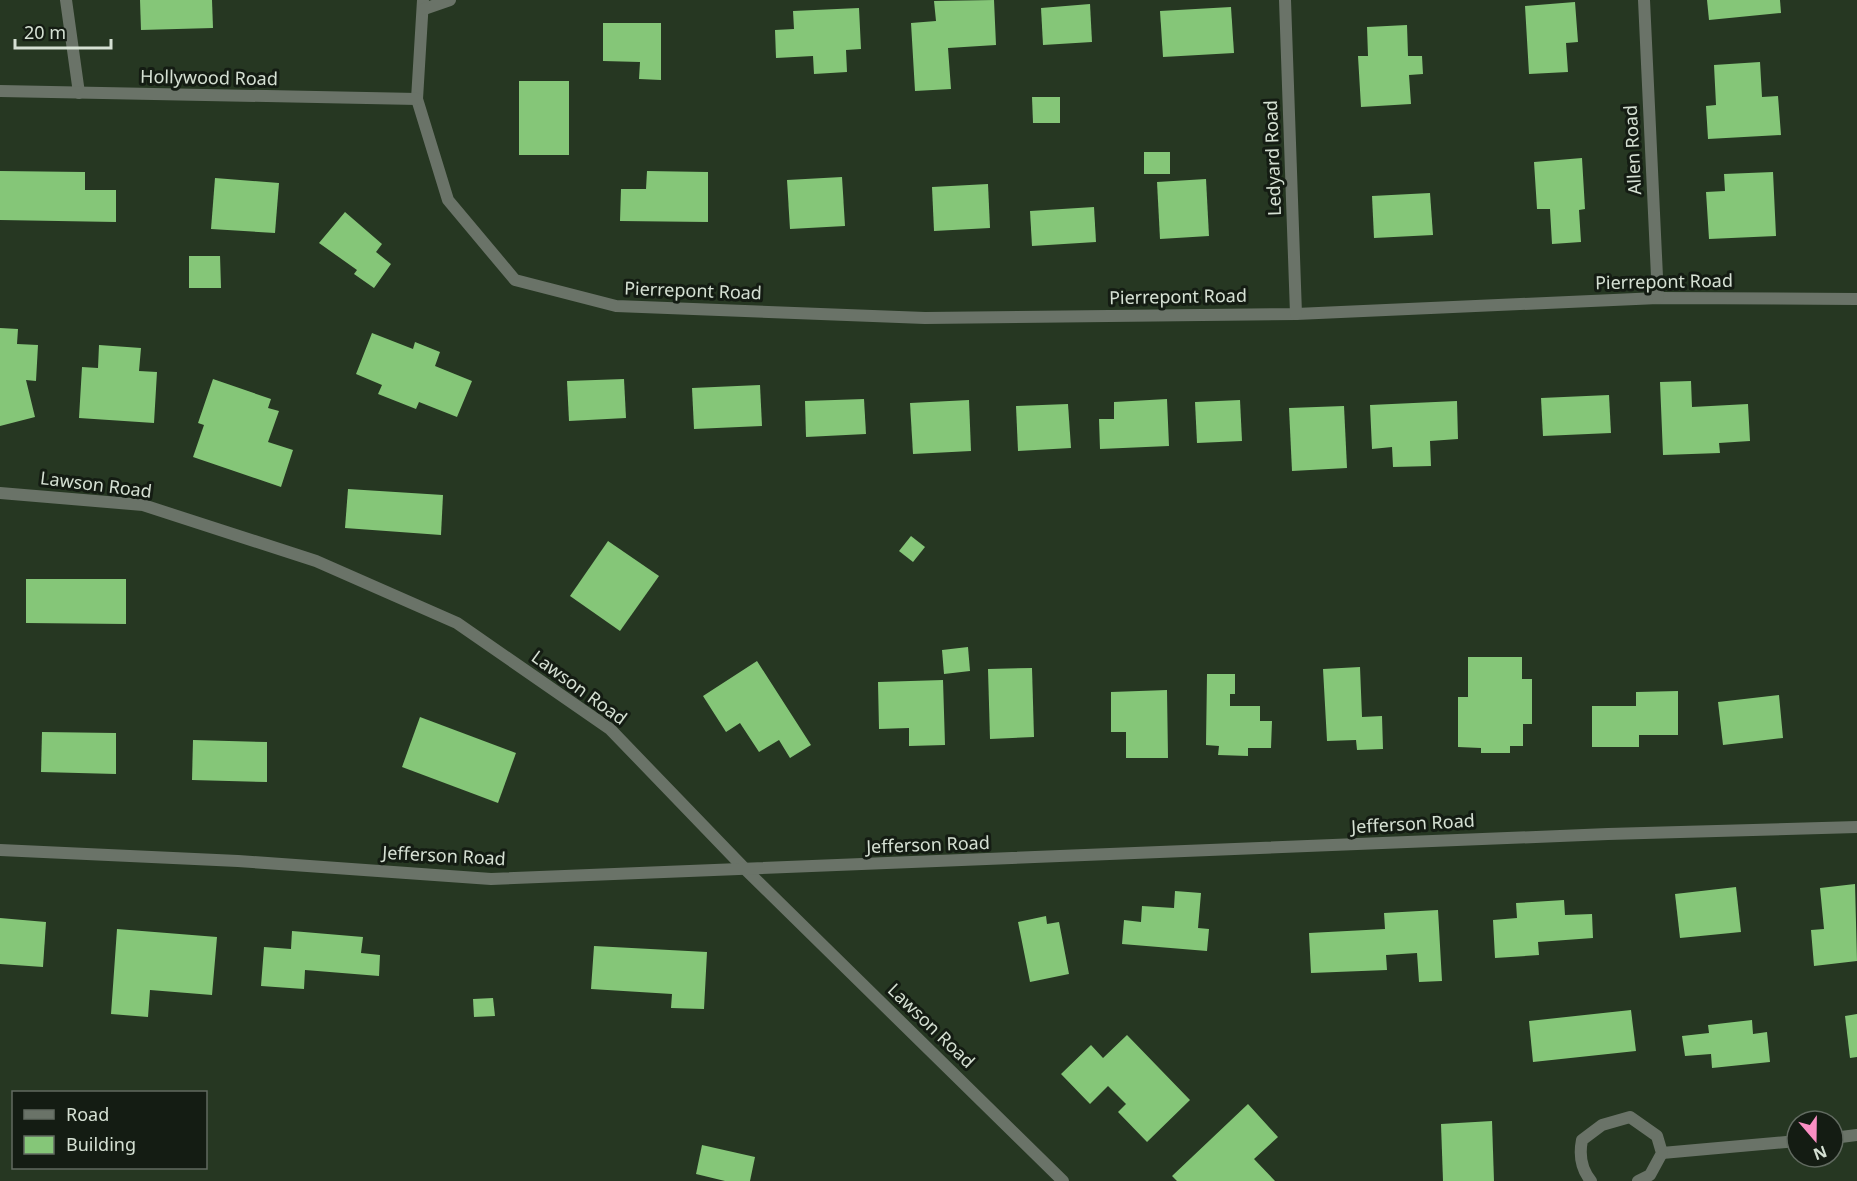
<svg xmlns="http://www.w3.org/2000/svg" width="1857" height="1181" font-family="'Noto Sans',sans-serif">
  <rect width="100%" height="100%" fill="#263722"/>
  <g fill="#85c678">
    <path d="M 140,0 L 212,0 L 213,28 L 141,30 Z"/>
    <path d="M 994,0 L 996,45 L 948,48 L 951,89 L 915,91 L 911,23 L 936,21 L 934,1 Z"/>
    <path d="M 1707,0 L 1780,0 L 1781,13 L 1709,20 Z"/>
    <path d="M 1575,2 L 1578,42 L 1566,43 L 1568,72 L 1529,74 L 1525,6 Z"/>
    <path d="M 1090,4 L 1092,42 L 1043,45 L 1041,8 Z"/>
    <path d="M 1231,7 L 1234,53 L 1163,57 L 1160,11 Z"/>
    <path d="M 859,8 L 861,49 L 846,50 L 847,72 L 814,74 L 813,56 L 776,58 L 775,30 L 794,29 L 793,11 Z"/>
    <path d="M 603,23 L 661,23 L 661,80 L 639,79 L 640,62 L 603,61 Z"/>
    <path d="M 1407,25 L 1408,56 L 1422,56 L 1423,74 L 1409,75 L 1411,104 L 1361,107 L 1358,56 L 1368,56 L 1367,27 Z"/>
    <path d="M 1760,62 L 1762,97 L 1778,96 L 1781,135 L 1708,139 L 1706,106 L 1716,105 L 1714,65 Z"/>
    <rect x="519" y="81" width="50" height="74"/>
    <path d="M 1032,97 L 1060,97 L 1060,123 L 1033,123 Z"/>
    <rect x="1144" y="152" width="26" height="22"/>
    <path d="M 1582,158 L 1585,209 L 1579,210 L 1581,242 L 1552,244 L 1550,209 L 1537,209 L 1534,162 Z"/>
    <path d="M 0,171 L 85,172 L 85,190 L 116,190 L 116,222 L 0,220 Z"/>
    <path d="M 647,171 L 708,172 L 708,222 L 620,221 L 621,189 L 646,189 Z"/>
    <path d="M 1773,172 L 1776,236 L 1709,239 L 1706,192 L 1725,191 L 1724,174 Z"/>
    <path d="M 842,177 L 845,226 L 790,229 L 787,180 Z"/>
    <path d="M 215,178 L 279,183 L 275,233 L 211,229 Z"/>
    <path d="M 1206,179 L 1209,236 L 1160,239 L 1157,182 Z"/>
    <path d="M 988,184 L 990,228 L 934,231 L 932,187 Z"/>
    <path d="M 1430,193 L 1433,235 L 1374,238 L 1372,196 Z"/>
    <path d="M 1094,207 L 1096,242 L 1032,246 L 1030,211 Z"/>
    <path d="M 345,212 L 382,244 L 376,252 L 391,264 L 374,288 L 354,274 L 357,270 L 319,243 Z"/>
    <path d="M 189,256 L 220,256 L 221,288 L 189,288 Z"/>
    <path d="M 0,328 L 18,329 L 17,344 L 38,345 L 36,381 L 26,380 L 35,417 L 0,426 Z"/>
    <path d="M 372,333 L 413,349 L 415,342 L 440,352 L 435,366 L 472,381 L 457,417 L 419,402 L 416,409 L 378,394 L 382,385 L 356,374 Z"/>
    <path d="M 99,345 L 141,348 L 139,371 L 157,372 L 154,423 L 79,418 L 82,367 L 98,368 Z"/>
    <path d="M 213,379 L 271,399 L 268,408 L 279,411 L 268,442 L 293,450 L 281,487 L 193,457 L 204,425 L 198,423 Z"/>
    <path d="M 624,379 L 626,418 L 569,421 L 567,381 Z"/>
    <path d="M 1691,381 L 1692,407 L 1748,404 L 1750,441 L 1719,443 L 1720,453 L 1663,455 L 1660,382 Z"/>
    <path d="M 760,385 L 762,426 L 694,429 L 692,388 Z"/>
    <path d="M 1609,395 L 1611,433 L 1543,436 L 1541,398 Z"/>
    <path d="M 864,399 L 866,434 L 806,437 L 805,401 Z"/>
    <path d="M 1167,399 L 1169,446 L 1100,449 L 1099,419 L 1114,419 L 1114,402 Z"/>
    <path d="M 969,400 L 971,451 L 913,454 L 910,403 Z"/>
    <path d="M 1240,400 L 1242,441 L 1197,443 L 1195,402 Z"/>
    <path d="M 1457,401 L 1458,439 L 1430,441 L 1431,466 L 1393,467 L 1392,447 L 1372,449 L 1370,405 Z"/>
    <path d="M 1068,404 L 1071,448 L 1018,451 L 1016,406 Z"/>
    <path d="M 1344,406 L 1347,468 L 1292,471 L 1289,408 Z"/>
    <path d="M 348,489 L 443,495 L 441,535 L 345,528 Z"/>
    <path d="M 911,536 L 925,547 L 913,562 L 899,551 Z"/>
    <path d="M 608,541 L 659,576 L 620,631 L 570,596 Z"/>
    <path d="M 26,579 L 126,579 L 126,624 L 26,623 Z"/>
    <path d="M 968,647 L 970,671 L 944,674 L 942,650 Z"/>
    <path d="M 1468,657 L 1522,657 L 1522,679 L 1532,679 L 1532,724 L 1523,724 L 1523,746 L 1510,746 L 1510,753 L 1481,753 L 1481,748 L 1458,747 L 1458,697 L 1468,697 Z"/>
    <path d="M 757,661 L 811,745 L 790,758 L 779,740 L 759,752 L 740,723 L 726,732 L 703,696 Z"/>
    <path d="M 1360,667 L 1362,717 L 1382,716 L 1383,749 L 1357,750 L 1356,740 L 1327,741 L 1323,669 Z"/>
    <path d="M 1032,668 L 1034,737 L 990,739 L 988,669 Z"/>
    <path d="M 1207,674 L 1235,674 L 1235,694 L 1230,694 L 1230,706 L 1260,706 L 1260,721 L 1272,721 L 1271,748 L 1248,748 L 1248,756 L 1218,755 L 1219,746 L 1206,745 Z"/>
    <path d="M 943,680 L 945,745 L 909,746 L 909,728 L 879,729 L 878,682 Z"/>
    <path d="M 1167,690 L 1168,758 L 1126,758 L 1126,732 L 1111,732 L 1111,692 Z"/>
    <path d="M 1678,691 L 1678,735 L 1639,735 L 1639,747 L 1592,747 L 1592,706 L 1636,706 L 1636,692 Z"/>
    <path d="M 1779,695 L 1783,738 L 1723,745 L 1718,702 Z"/>
    <path d="M 420,717 L 516,753 L 498,803 L 402,767 Z"/>
    <path d="M 42,732 L 116,733 L 116,774 L 41,772 Z"/>
    <path d="M 193,740 L 267,742 L 267,782 L 192,780 Z"/>
    <path d="M 1855,884 L 1857,961 L 1814,966 L 1811,930 L 1824,929 L 1820,888 Z"/>
    <path d="M 1736,887 L 1741,932 L 1680,938 L 1675,894 Z"/>
    <path d="M 1175,891 L 1201,893 L 1198,928 L 1209,929 L 1207,951 L 1122,944 L 1124,920 L 1141,922 L 1142,906 L 1174,908 Z"/>
    <path d="M 1564,900 L 1565,915 L 1592,914 L 1593,938 L 1538,942 L 1539,955 L 1495,958 L 1493,920 L 1517,918 L 1516,903 Z"/>
    <path d="M 1438,910 L 1442,981 L 1419,982 L 1417,953 L 1386,955 L 1387,970 L 1311,973 L 1309,933 L 1385,929 L 1384,913 Z"/>
    <path d="M 1046,916 L 1047,924 L 1059,922 L 1069,974 L 1030,982 L 1018,922 Z"/>
    <path d="M 0,918 L 46,922 L 43,967 L 0,964 Z"/>
    <path d="M 117,929 L 217,937 L 212,995 L 150,990 L 148,1017 L 111,1014 Z"/>
    <path d="M 292,931 L 363,937 L 361,953 L 380,955 L 379,976 L 305,970 L 304,989 L 261,986 L 264,947 L 291,949 Z"/>
    <path d="M 594,946 L 707,952 L 704,1009 L 671,1008 L 672,994 L 591,989 Z"/>
    <path d="M 493,998 L 495,1016 L 474,1017 L 473,999 Z"/>
    <path d="M 1631,1010 L 1636,1051 L 1533,1062 L 1529,1021 Z"/>
    <path d="M 1857,1014 L 1857,1057 L 1850,1058 L 1845,1016 Z"/>
    <path d="M 1752,1020 L 1753,1034 L 1767,1032 L 1770,1062 L 1712,1068 L 1711,1054 L 1685,1056 L 1682,1036 L 1709,1033 L 1708,1025 Z"/>
    <path d="M 1127,1035 L 1190,1100 L 1147,1142 L 1118,1112 L 1126,1104 L 1108,1086 L 1090,1104 L 1061,1074 L 1091,1045 L 1103,1058 Z"/>
    <path d="M 1248,1104 L 1278,1137 L 1254,1159 L 1275,1181 L 1177,1181 L 1172,1176 Z"/>
    <path d="M 1492,1121 L 1494,1181 L 1443,1181 L 1441,1124 Z"/>
    <path d="M 702,1145 L 755,1157 L 750,1181 L 725,1181 L 696,1174 Z"/>
  </g>
  <g fill="none" stroke-linecap="round" stroke-linejoin="round">
    <g stroke="#6a7368" stroke-width="12">
      <path d="M 66,0 L 79,93"/>
      <path d="M 423,0 L 417,99 L 448,200 L 515,280 L 616,306 L 925,318 L 1296,314 L 1658,298 L 1857,299"/>
      <path d="M 1285,0 L 1296,314"/>
      <path d="M 1644,0 L 1658,298"/>
      <path d="M 424,9 L 450,0"/>
      <path d="M 0,91 L 417,99"/>
      <path d="M 0,493 L 143,505 L 316,561 L 457,623 L 610,729 L 746,870 L 1063,1181"/>
      <path d="M 0,850 L 238,861 L 491,879 L 1608,834 L 1857,827"/>
      <path d="M 1833,1138 L 1857,1135"/>
      <path d="M 1662,1153 L 1797,1141"/>
      <path d="M 1591,1181 C 1581,1169 1579,1155 1582,1140 L 1602,1125 L 1630,1117 L 1657,1136 L 1662,1153 L 1650,1175 L 1638,1181"/>
    </g>
  </g>
  <g text-anchor="middle" stroke-width="6" stroke-linejoin="round" paint-order="stroke">
    <g font-size="18" fill="#d5e0d3" stroke="#141c13">
      <text transform="translate(209 78) rotate(1)" y="6">Hollywood Road</text>
      <text transform="translate(1633 150) rotate(-93)" y="6">Allen Road</text>
      <text transform="translate(1273 158) rotate(-92)" y="6">Ledyard Road</text>
      <text transform="translate(1664 282) rotate(-1)" y="6">Pierrepont Road</text>
      <text transform="translate(693 291) rotate(2)" y="6">Pierrepont Road</text>
      <text transform="translate(1178 297) rotate(-1)" y="6">Pierrepont Road</text>
      <text transform="translate(96 485) rotate(7)" y="6">Lawson Road</text>
      <text transform="translate(579 688) rotate(36)" y="6">Lawson Road</text>
      <text transform="translate(1413 824) rotate(-3)" y="6">Jefferson Road</text>
      <text transform="translate(928 845) rotate(-2)" y="6">Jefferson Road</text>
      <text transform="translate(444 856) rotate(3)" y="6">Jefferson Road</text>
      <text transform="translate(931 1026) rotate(44)" y="6">Lawson Road</text>
    </g>
  </g>
  <rect x="12" y="1091" width="195" height="78" fill="#141c13" stroke="#616a60" stroke-width="1.5"/>
  <rect x="24" y="1110" width="30" height="9" fill="#6a7368" stroke="#616a60" stroke-width="1.5"/>
  <text x="66" y="1121" font-size="18" fill="#d5e0d3">Road</text>
  <rect x="24" y="1136" width="30" height="18" fill="#85c678" stroke="#616a60" stroke-width="1.5"/>
  <text x="66" y="1151" font-size="18" fill="#d5e0d3">Building</text>
  <g transform="translate(1815 1139) rotate(160)"><circle r="28" fill="#141c13" stroke="#616a60" stroke-width="1.5"/>
  <path d="M0-4.5L10 22L0 15L-10 22Z" fill="#fb8fc4"/>
  <text y="-9" font-size="16" font-weight="bold" text-anchor="middle" fill="#d5e0d3">N</text>
  </g>
  <path d="M15 39v9h96v-9" fill="none" stroke="#d5e0d3" stroke-width="3"/>
  <text x="24" y="39" font-size="18" fill="#d5e0d3" stroke="#141c13" stroke-width="4.5" paint-order="stroke">20 m</text>
</svg>
